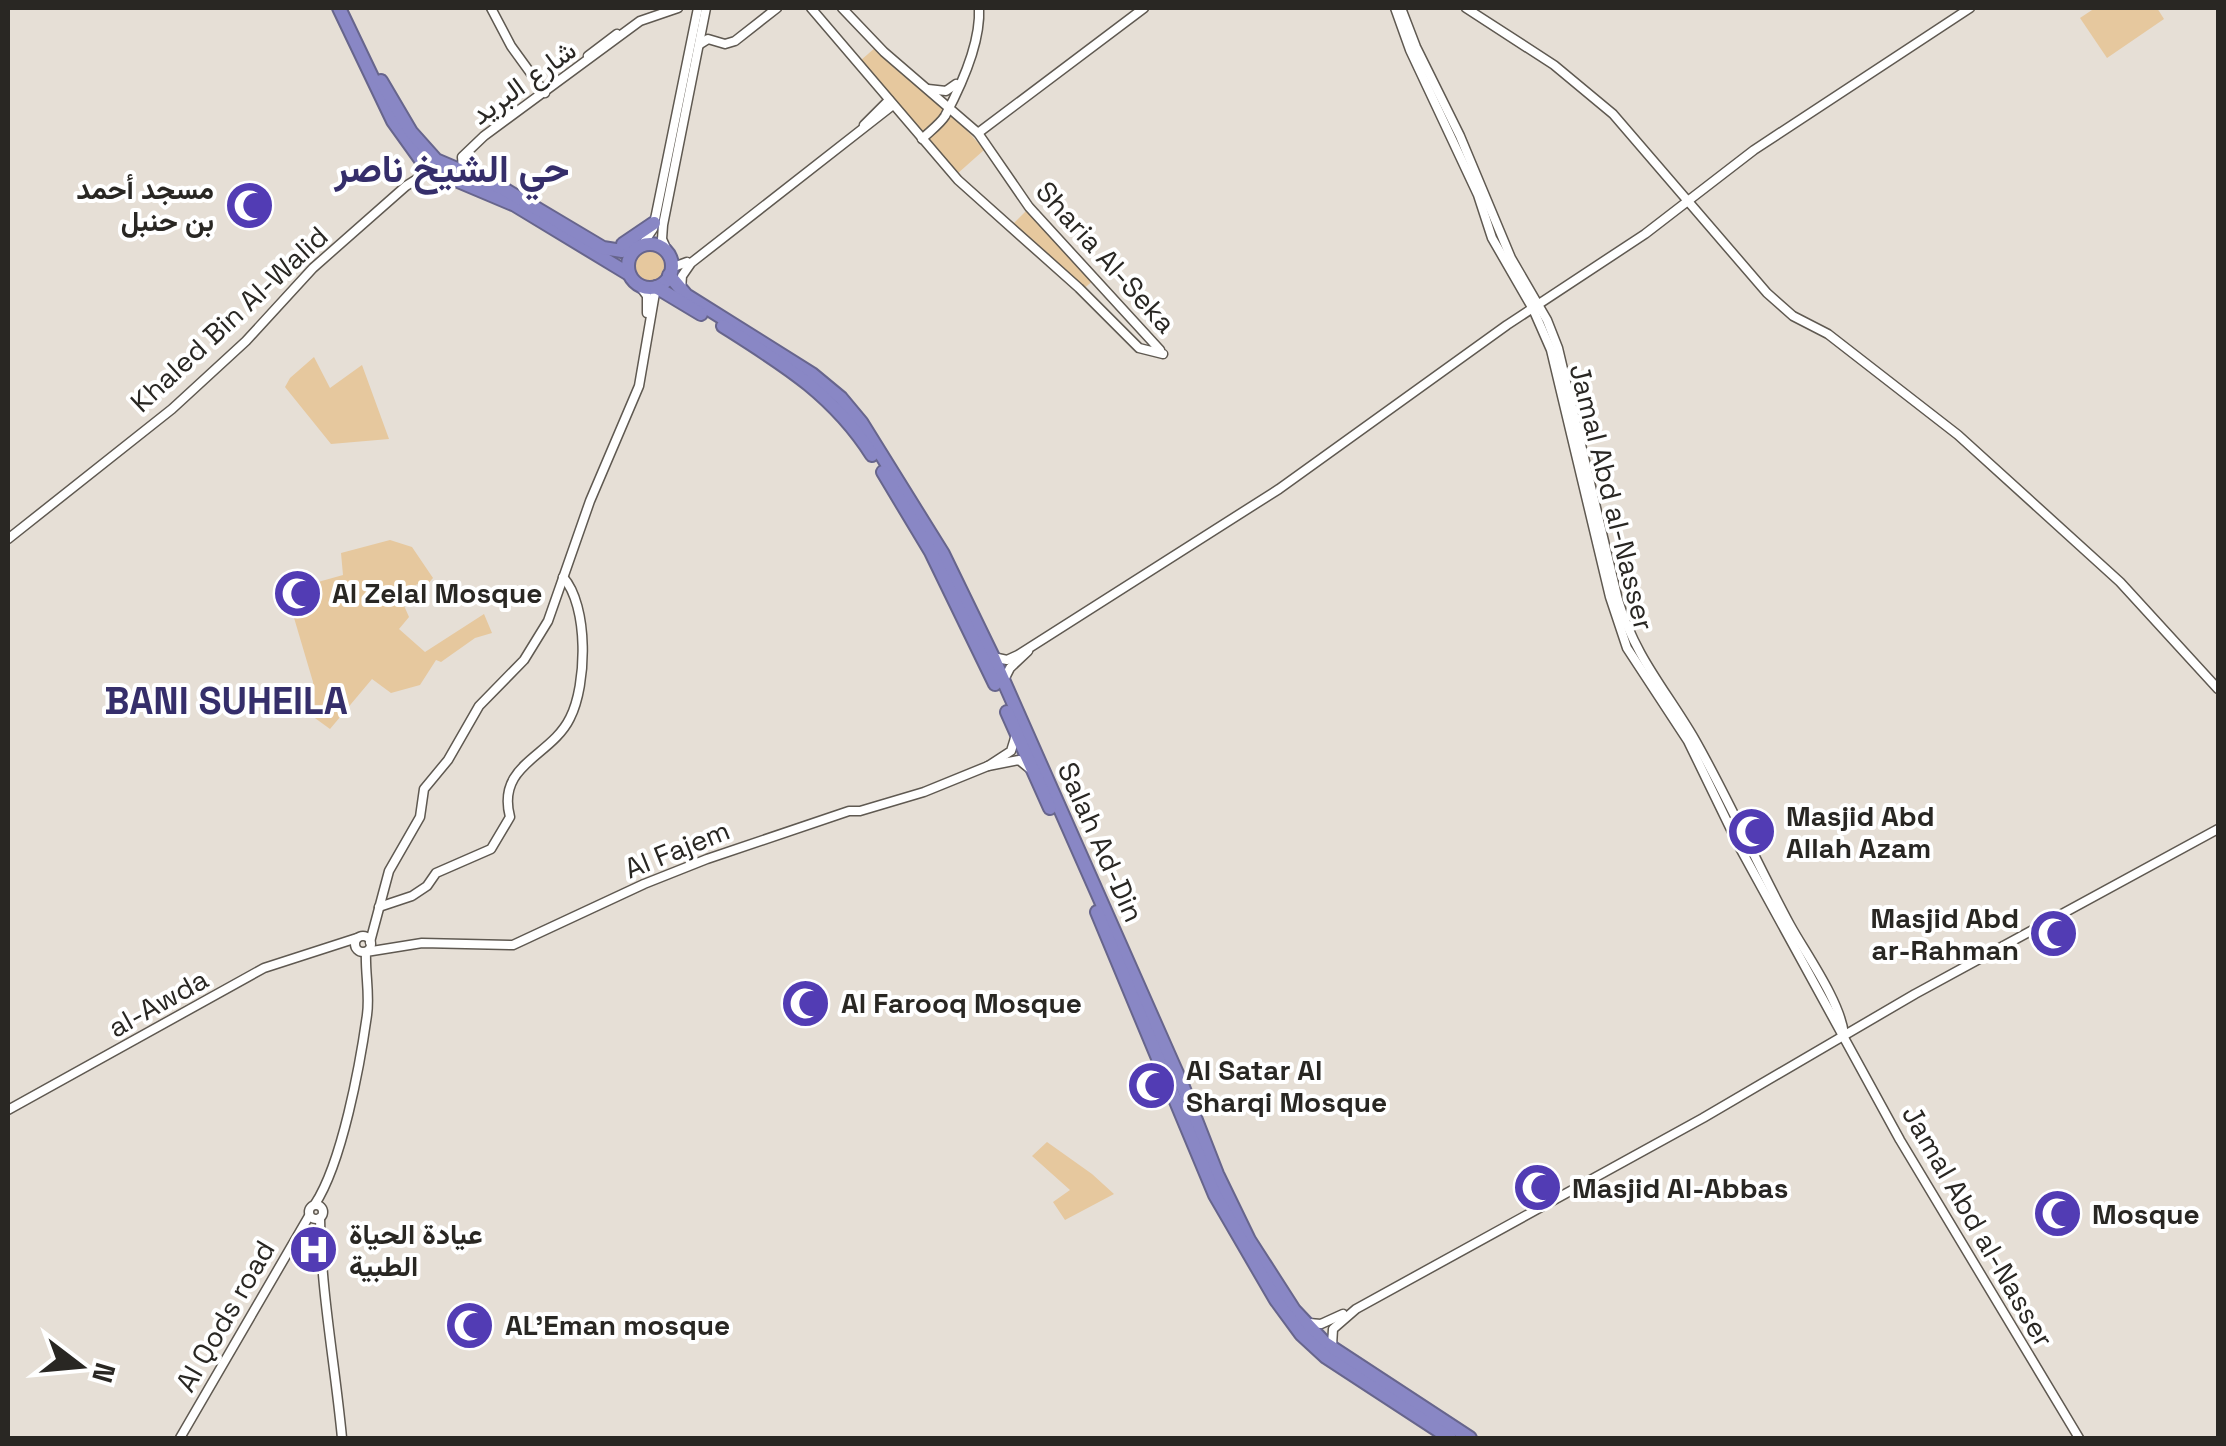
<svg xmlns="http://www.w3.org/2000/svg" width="2226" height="1446" font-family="'Space Grotesk',Vazirmatn,sans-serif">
  <rect width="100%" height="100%" fill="#e6dfd6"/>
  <g fill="#e6c89e">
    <path d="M 2095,8 L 2157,8 L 2164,19 L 2107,58 L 2080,18 Z"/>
    <path d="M 876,47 C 912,81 953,111 984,150 L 957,174 L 860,61 Z"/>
    <path d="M 1027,210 L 1094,280 L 1082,290 L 1011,226 Z"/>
    <circle cx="650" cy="266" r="17"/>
    <path d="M 314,357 L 330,388 L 362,365 L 389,439 L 331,444 L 285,387 L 290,378 Z"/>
    <path d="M 390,540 L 412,547 L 433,578 L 424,588 L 417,584 L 402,601 L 409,617 L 399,629 L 425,652 L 484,614 L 492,633 L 475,638 L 441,662 L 436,660 L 420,685 L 391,693 L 372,679 L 330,729 L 308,713 L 313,682 L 292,611 L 318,594 L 318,582 L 343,575 L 341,553 Z"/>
    <path d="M 1047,1142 L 1092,1174 L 1114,1194 L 1065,1220 L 1053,1202 L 1070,1190 L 1032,1156 Z"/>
  </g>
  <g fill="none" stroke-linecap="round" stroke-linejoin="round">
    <defs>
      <g id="secondary">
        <path d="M 491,8 L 511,46 L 545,93"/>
        <path d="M 811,8 L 958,180 L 1079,288 L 1139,348 L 1163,354"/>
        <path d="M 842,8 L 884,52 L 978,133 L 1029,207 L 1160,350"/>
        <path d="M 1395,8 L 1410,50 L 1478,195 L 1492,238 L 1533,309 L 1551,350 L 1610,597 L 1627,648 L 1688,741 L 1739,846 L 1900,1140 L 2079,1438"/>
        <path d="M 1401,8 L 1416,47 L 1460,136 L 1511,258 L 1547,320 L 1558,348 L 1618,600 C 1636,659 1666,690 1695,740 C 1729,800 1757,864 1790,925 C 1806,954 1840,1001 1844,1034"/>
        <path d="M 1466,8 L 1554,65 L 1613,114 L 1767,293 L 1793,316 L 1828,334 L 1958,435 L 2120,582 L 2218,689"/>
        <path d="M 700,44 L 708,39 L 725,44 L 735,41 L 777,8"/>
        <path d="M 588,56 L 617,34"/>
        <path d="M 928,89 L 946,91 L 956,84"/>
        <path d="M 864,125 L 889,100"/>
        <path d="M 978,133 L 1144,8"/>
        <path d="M 922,139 C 929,132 940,124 945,116 C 961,86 981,42 979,8"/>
        <path d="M 463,169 L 462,157 L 484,136 L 640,21 L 678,8"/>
        <path d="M 642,245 L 653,229 L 698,8"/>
        <path d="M 669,255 L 662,239 L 663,225 L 706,8"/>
        <path d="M 671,268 L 687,262"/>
        <path d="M 639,285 L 647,296 L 647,313"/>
        <path d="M 681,289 L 682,276 L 691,263 L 893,105"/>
        <path d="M 8,539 L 172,409 L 246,341 L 313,268 L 406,186 L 433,169"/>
        <path d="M 993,657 L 1007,660 L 1018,655 L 1279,489 L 1507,325 L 1645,234 L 1754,150 L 1970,8"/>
        <path d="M 1005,678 L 1010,668 L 1028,651"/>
        <path d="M 988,766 L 1019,760 L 1030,769"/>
        <path d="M 379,907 L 412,896 L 427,886 L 436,873 L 491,849 L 510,817 C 496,764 551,757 570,718 C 587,685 589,606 563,577"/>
        <circle cx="363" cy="944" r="8"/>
        <path d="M 370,942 L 389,871 L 420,817 L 424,789 L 448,760 L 479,706 L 524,660 L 548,621 L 590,501 L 639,386 L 656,287"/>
        <path d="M 8,1110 L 264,968 L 357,938"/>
        <path d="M 315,1204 C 342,1163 360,1065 367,1015 C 370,994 365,973 366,952 L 422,943 L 513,945 L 644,884 L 707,859 L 849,811 L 860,811 L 924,792 L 988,766 L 1011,751 L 1015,738"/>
        <circle cx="316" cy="1212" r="7"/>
        <path d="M 320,1218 C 321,1292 335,1364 342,1438"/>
        <path d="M 1309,1323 L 1321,1324 L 1343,1314"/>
        <path d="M 1332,1346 L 1333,1329 L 1356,1309 L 1703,1118 L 1915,994 L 2218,829"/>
        <path d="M 180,1438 L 309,1216"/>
      </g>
      <g id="highway">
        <path d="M 339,8 L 393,121 L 421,160 L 439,173 L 515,205 L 629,274"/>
        <path d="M 381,81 L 411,132 L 436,160 L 504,189 L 603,248 L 622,251 L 638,247"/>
        <path d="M 623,244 L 654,223"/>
        <circle cx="650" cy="266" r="22"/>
        <path d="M 669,275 L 686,295 L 812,374 L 841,398 L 861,422 L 943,554 L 993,657 L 1183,1087 L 1217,1174 L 1249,1240 L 1294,1310 L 1325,1343 L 1470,1438"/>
        <path d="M 656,287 L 701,314"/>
        <path d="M 723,326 C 783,364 833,394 872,455"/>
        <path d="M 883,472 L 931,552 L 995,684"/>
        <path d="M 1007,712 L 1050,808"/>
        <path d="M 1097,912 L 1215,1195 L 1276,1300 L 1301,1334 L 1326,1357 L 1450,1438"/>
      </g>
    </defs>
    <use href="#secondary" stroke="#5f5951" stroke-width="11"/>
    <use href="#highway" stroke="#67658c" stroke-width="16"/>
    <use href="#secondary" stroke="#fff" stroke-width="8"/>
    <use href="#highway" stroke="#8987c5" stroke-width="12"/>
  </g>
  <defs>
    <symbol id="mosque-disc" viewBox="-11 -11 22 22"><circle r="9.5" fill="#523cb4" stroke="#fff"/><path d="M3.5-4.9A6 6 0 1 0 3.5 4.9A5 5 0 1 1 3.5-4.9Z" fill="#fff"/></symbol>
    <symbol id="hospital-disc" viewBox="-11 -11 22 22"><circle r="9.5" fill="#523cb4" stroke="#fff"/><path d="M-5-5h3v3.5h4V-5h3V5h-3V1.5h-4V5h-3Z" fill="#fff"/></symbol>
  </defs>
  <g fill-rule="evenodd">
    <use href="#mosque-disc" x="222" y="178" width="55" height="55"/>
    <use href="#mosque-disc" x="270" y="566" width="55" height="55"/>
    <use href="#mosque-disc" x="1724" y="804" width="55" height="55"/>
    <use href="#mosque-disc" x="2026" y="906" width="55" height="55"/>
    <use href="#mosque-disc" x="778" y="976" width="55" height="55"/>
    <use href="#mosque-disc" x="1124" y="1058" width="55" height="55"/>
    <use href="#mosque-disc" x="1510" y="1160" width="55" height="55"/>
    <use href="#mosque-disc" x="2030" y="1186" width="55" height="55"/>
    <use href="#hospital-disc" x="286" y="1222" width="55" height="55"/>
    <use href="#mosque-disc" x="442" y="1298" width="55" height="55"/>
  </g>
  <g text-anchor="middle" stroke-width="8" stroke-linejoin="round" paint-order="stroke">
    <g font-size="28" fill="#292723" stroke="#fff">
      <text transform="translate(523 82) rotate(-36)" y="10">شارع البريد</text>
      <text transform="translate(1106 257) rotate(48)" y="10">Sharia Al-Seka</text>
      <text transform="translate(229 319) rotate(-43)" y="10">Khaled Bin Al-Walid</text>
      <text transform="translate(1612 497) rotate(76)" y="10">Jamal Abd al-Nasser</text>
      <text transform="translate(1101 842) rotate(66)" y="10">Salah Ad-Din</text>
      <text transform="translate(677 849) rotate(-22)" y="10">Al Fajem</text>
      <text transform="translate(158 1003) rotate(-29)" y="10">al-Awda</text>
      <text transform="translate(1978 1226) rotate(60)" y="10">Jamal Abd al-Nasser</text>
      <text transform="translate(225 1316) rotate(-60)" y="10">Al Qods road</text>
    </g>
    <g font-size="28" font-weight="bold" fill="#292723" stroke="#fff" text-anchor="start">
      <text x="214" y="199" text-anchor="end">مسجد أحمد<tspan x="214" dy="32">بن حنبل</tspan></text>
      <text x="332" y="603">Al Zelal Mosque</text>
      <text x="1786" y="826">Masjid Abd<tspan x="1786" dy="32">Allah Azam</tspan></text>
      <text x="2019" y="928" text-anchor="end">Masjid Abd<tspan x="2019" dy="32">ar-Rahman</tspan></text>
      <text x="841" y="1013">Al Farooq Mosque</text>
      <text x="1186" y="1080">Al Satar Al<tspan x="1186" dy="32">Sharqi Mosque</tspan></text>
      <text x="1572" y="1198">Masjid Al-Abbas</text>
      <text x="2092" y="1224">Mosque</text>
      <text x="349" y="1244">عيادة الحياة<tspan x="349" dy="32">الطبية</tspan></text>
      <text x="505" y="1335">AL'Eman mosque</text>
    </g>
    <g font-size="38" font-weight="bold" fill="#352e6a" stroke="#fff">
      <text x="452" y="182">حي الشيخ ناصر</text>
      <text x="226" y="714">BANI SUHEILA</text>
    </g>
  </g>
  <rect width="2226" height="1446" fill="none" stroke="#292723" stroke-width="20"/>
  <g transform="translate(80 1366) rotate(106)" stroke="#ffffff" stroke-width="8" paint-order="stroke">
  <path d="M0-8L18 38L0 25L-18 38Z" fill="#292723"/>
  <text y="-15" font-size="28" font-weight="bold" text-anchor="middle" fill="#292723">N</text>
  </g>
</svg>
